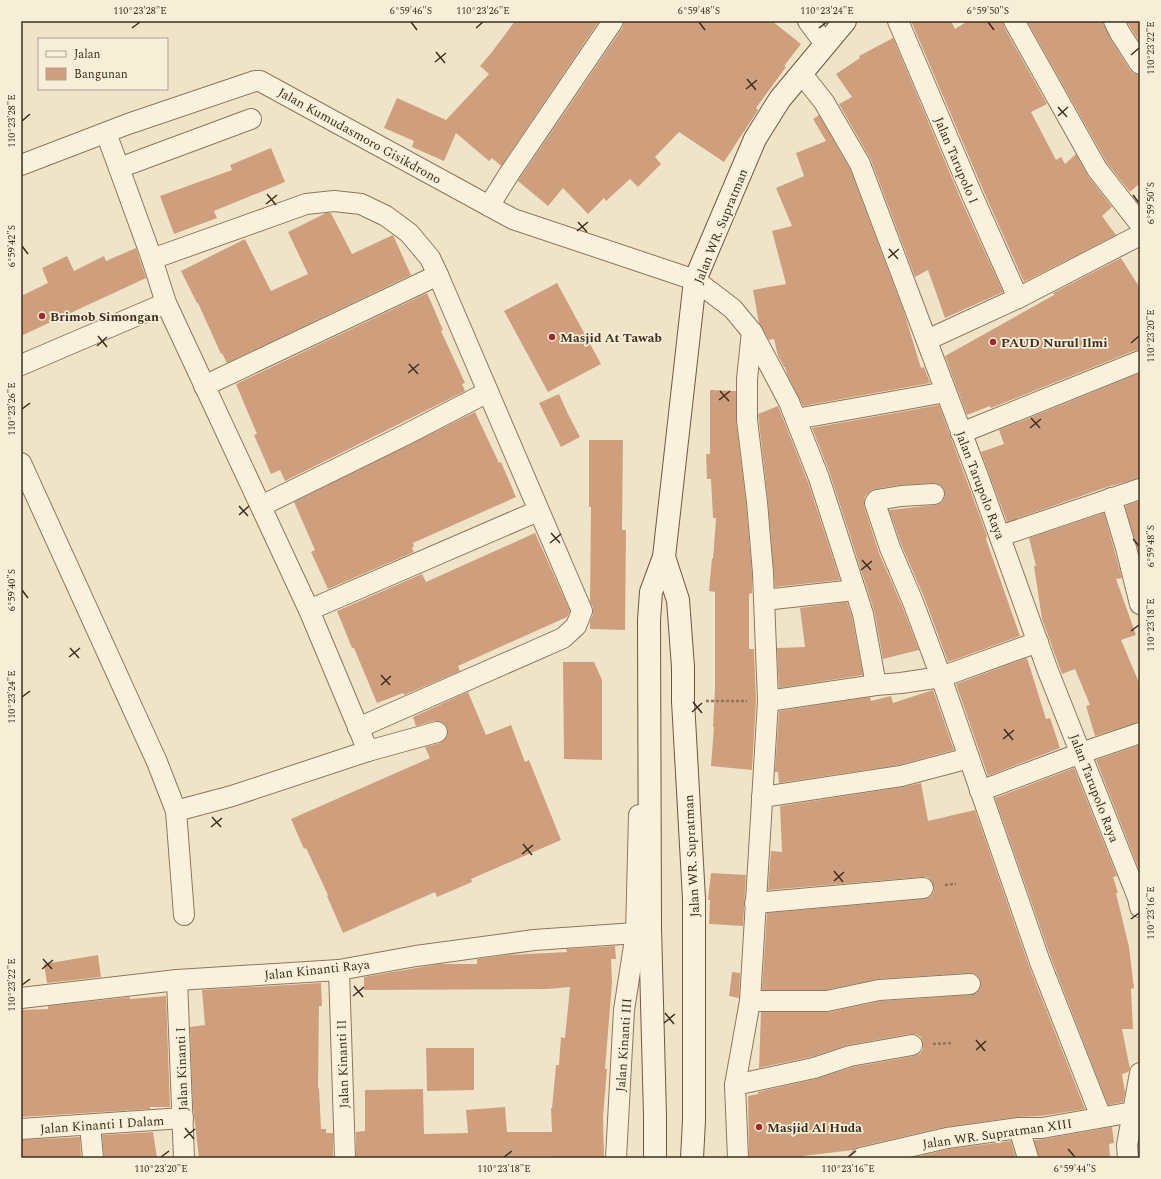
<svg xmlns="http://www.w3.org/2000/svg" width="1161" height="1179" font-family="Spectral,serif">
  <rect width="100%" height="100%" fill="#f0e4c8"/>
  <g fill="#cf9f7d">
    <path d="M 515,21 L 599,21 L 501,166 L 492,158 L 489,161 L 456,133 L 444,161 L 412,147 L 414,141 L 384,128 L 397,98 L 446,120 L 489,74 L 480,66 L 492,52 Z"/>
    <path d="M 624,21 L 772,21 L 801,44 L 784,66 L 786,67 L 756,108 L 758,110 L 724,162 L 679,132 L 655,157 L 661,164 L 638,187 L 630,179 L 606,201 L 604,198 L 588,214 L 563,188 L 548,206 L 518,181 L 623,27 Z"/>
    <path d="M 911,21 L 951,21 L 955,29 L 968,21 L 1003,21 L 1004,27 L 1047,104 L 1031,112 L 1056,160 L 1061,157 L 1065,164 L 1076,154 L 1088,176 L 1112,207 L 1102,216 L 1116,235 L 1024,282 L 984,192 Z"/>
    <path d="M 1027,21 L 1103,21 L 1110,38 L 1130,70 L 1134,74 L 1140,75 L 1140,183 L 1130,192 L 1107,163 Z"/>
    <path d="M 1127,21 L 1140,21 L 1140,43 L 1130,27 Z"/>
    <path d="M 893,38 L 962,202 L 1003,292 L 945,318 L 928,270 L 915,277 L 871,160 L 839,104 L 852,97 L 836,74 L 860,58 L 859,56 Z"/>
    <path d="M 819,115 L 850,169 L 904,312 L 921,368 L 924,367 L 930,383 L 803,406 L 787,374 L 785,367 L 784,367 L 778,356 L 774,339 L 769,340 L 759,323 L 753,290 L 786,284 L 772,231 L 792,226 L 776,188 L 804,176 L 796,153 L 826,141 L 813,119 Z"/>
    <path d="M 271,148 L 285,182 L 214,211 L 217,218 L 174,234 L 160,196 L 232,170 L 230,165 Z"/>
    <path d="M 326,213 L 331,213 L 352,254 L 393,235 L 411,275 L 227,363 L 222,353 L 221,354 L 198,303 L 197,303 L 181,271 L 245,239 L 271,291 L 308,274 L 288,232 Z"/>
    <path d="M 136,248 L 146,278 L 21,336 L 21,296 L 48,283 L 42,268 L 67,256 L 74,271 L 104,256 L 106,261 Z"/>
    <path d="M 1121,258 L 1140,288 L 1140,350 L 1136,350 L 991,408 L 990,406 L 967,415 L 945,356 L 1054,295 L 1053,293 Z"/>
    <path d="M 557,283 L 601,364 L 548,392 L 504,311 Z"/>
    <path d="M 427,293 L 443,330 L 441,331 L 465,383 L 462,384 L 465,391 L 285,481 L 280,470 L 271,474 L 254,435 L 257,434 L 236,384 Z"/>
    <path d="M 1140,373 L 1140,478 L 1107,487 L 1007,522 L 981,452 L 1004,444 L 999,430 Z"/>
    <path d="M 710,390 L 736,391 L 736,421 L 746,503 L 752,574 L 752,593 L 749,594 L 749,649 L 754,649 L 756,701 L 752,770 L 711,766 L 714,727 L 713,727 L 715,687 L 715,592 L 709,591 L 712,558 L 713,559 L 716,518 L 713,518 L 711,479 L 707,479 L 706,454 L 710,454 Z"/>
    <path d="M 559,394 L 568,414 L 580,437 L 561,447 L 539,403 Z"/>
    <path d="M 939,405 L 987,536 L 986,539 L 1020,636 L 948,662 L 924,597 L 901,544 L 889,510 L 935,505 L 941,503 L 944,499 L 945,493 L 943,487 L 939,484 L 934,483 L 899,485 L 871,490 L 865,497 L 864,501 L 864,506 L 879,553 L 902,606 L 919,650 L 883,659 L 874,610 L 830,474 L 812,428 Z"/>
    <path d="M 778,406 L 808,482 L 840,580 L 775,587 L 768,501 L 758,414 Z"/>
    <path d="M 475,412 L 499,463 L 501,462 L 516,497 L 413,543 L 414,546 L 412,548 L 414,552 L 328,589 L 311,552 L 315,550 L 294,502 Z"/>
    <path d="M 589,440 L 623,440 L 622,530 L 626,530 L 625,630 L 590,629 L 590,621 L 593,615 L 593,607 L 590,602 L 591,507 L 589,507 Z"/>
    <path d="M 1140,501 L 1140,557 L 1125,506 Z"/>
    <path d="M 1104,513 L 1122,578 L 1116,579 L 1136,635 L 1121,640 L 1140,685 L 1140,722 L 1095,736 L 1086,706 L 1090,705 L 1075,669 L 1062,674 L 1042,619 L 1034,566 L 1036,566 L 1029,538 Z"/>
    <path d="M 535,533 L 570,611 L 567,617 L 458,666 L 460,671 L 404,695 L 403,693 L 377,703 L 354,648 L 352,648 L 337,611 L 422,574 L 426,582 Z"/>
    <path d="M 847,602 L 852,617 L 863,675 L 779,688 L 777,648 L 805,647 L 800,608 Z"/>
    <path d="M 1027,658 L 1046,719 L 1050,718 L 1060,748 L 988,776 L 956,684 Z"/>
    <path d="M 563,662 L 594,662 L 602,680 L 602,760 L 564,759 Z"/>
    <path d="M 933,690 L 954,750 L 899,765 L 779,783 L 778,772 L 775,772 L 779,711 L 870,697 L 871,701 L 891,696 L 893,703 Z"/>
    <path d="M 468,692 L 486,735 L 511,725 L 525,762 L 529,760 L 561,840 L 471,879 L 472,882 L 437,897 L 435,892 L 343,933 L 327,896 L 328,895 L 306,848 L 304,849 L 291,819 L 430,758 L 425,747 L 440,743 L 445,740 L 448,735 L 448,729 L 445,724 L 440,721 L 434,721 L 416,726 L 413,717 Z"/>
    <path d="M 1140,745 L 1140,866 L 1138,867 L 1096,760 Z"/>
    <path d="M 1074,768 L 1117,876 L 1113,877 L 1118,893 L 1116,893 L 1129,947 L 1134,988 L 1131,989 L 1133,1029 L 1122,1029 L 1130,1069 L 1128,1072 L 1122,1074 L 1125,1093 L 1123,1102 L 1108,1105 L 1051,958 L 995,798 Z"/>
    <path d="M 921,783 L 928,821 L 975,810 L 1029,966 L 1085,1109 L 1041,1116 L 1017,1117 L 945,1127 L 858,1147 L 853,1150 L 803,1156 L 804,1158 L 749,1158 L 748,1096 L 758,1094 L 758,1092 L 816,1079 L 853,1067 L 914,1056 L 920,1054 L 923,1049 L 923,1043 L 921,1037 L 916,1034 L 910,1034 L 848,1045 L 811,1057 L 759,1068 L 761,1012 L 829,1012 L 881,1001 L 971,995 L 977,993 L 980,989 L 981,983 L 979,977 L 975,974 L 969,973 L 878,979 L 826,990 L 762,990 L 767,913 L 924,899 L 930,897 L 934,892 L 934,887 L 932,881 L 927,877 L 922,877 L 768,890 L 771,851 L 782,852 L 780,806 L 903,787 Z"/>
    <path d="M 711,873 L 746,875 L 743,926 L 709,924 L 710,900 L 708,900 Z"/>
    <path d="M 615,946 L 616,959 L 611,959 L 612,983 L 605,1069 L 607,1069 L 603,1117 L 604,1158 L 550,1158 L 550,1156 L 506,1156 L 506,1158 L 356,1158 L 356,1132 L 365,1131 L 365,1090 L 423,1089 L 424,1134 L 468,1133 L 466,1110 L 505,1107 L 507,1132 L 552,1132 L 551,1108 L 552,1108 L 556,1065 L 559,1065 L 561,1037 L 565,1038 L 570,987 L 548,989 L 364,990 L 364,977 L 439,964 L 477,964 L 477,959 L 506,955 L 567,952 L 566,949 Z"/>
    <path d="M 98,955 L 101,977 L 47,983 L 44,964 Z"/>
    <path d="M 732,972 L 740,973 L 739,998 L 729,996 Z"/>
    <path d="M 321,983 L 322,1006 L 319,1006 L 318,1088 L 319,1088 L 321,1129 L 326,1129 L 326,1133 L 333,1133 L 333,1158 L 199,1158 L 193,1107 L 190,1027 L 205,1025 L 202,990 Z"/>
    <path d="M 166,996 L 170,1107 L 150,1107 L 150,1109 L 21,1117 L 21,1010 L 48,1009 L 48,1006 L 130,997 L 130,999 Z"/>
    <path d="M 426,1048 L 474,1048 L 474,1090 L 427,1091 Z"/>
    <path d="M 1112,1127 L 1114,1143 L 1109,1144 L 1110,1158 L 1039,1158 L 1034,1140 L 1044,1139 Z"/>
    <path d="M 153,1132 L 157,1158 L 104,1158 L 102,1135 Z"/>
    <path d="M 80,1137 L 81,1158 L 21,1158 L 21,1140 Z"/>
    <path d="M 1011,1141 L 1016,1158 L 912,1158 L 949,1149 Z"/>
  </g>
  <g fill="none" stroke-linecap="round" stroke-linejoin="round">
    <defs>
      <g id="street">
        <path d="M 808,21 L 825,44"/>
        <path d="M 898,21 L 973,197 L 1018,298"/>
        <path d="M 1014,21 L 1097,169 L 1140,224"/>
        <path d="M 1114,21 L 1120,33 L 1140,64"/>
        <path d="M 801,73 L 824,102 L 860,164 L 979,479 L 1048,671 L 1138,898 L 1140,907"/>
        <path d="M 106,133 L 119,168"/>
        <path d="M 21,165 L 128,124 L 255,81 L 260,81 L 513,219 L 695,280 L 733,309 L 752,332 L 789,402 L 819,478 L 863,614 L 876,685"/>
        <path d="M 489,206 L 509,174 L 613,21"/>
        <path d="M 152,259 L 306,204 L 334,201 L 361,204 L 386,216 L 409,233 L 430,258 L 438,275 L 582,611 L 576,626 L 563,638 L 358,728"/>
        <path d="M 927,340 L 1018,298 L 1140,235"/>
        <path d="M 21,365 L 166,303"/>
        <path d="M 204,386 L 438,275"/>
        <path d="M 796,419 L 946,392"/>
        <path d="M 961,433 L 1140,361"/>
        <path d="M 21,463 L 157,762 L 176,811 L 184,915"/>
        <path d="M 934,494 L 901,496 L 877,500 L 875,503 L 890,548 L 913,602 L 941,677 L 1040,962 L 1101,1117"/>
        <path d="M 1111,498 L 1126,548 L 1140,604"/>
        <path d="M 261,506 L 407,434 L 488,392"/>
        <path d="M 1000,536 L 1140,489"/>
        <path d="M 764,600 L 855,590"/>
        <path d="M 309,610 L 538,511"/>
        <path d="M 768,701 L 876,685 L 901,683 L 941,677 L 1038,642"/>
        <path d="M 368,751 L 437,732"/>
        <path d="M 980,791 L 1081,753 L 1140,733"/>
        <path d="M 762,797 L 901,776 L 969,758"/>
        <path d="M 176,811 L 232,796 L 368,751 L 309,610 L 166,303 L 152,259 L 119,168 L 251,119"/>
        <path d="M 755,903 L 923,888"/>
        <path d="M 339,970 L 345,1158"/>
        <path d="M 177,980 L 184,1158"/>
        <path d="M 21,998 L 177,980 L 339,970 L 416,956 L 534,940 L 636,933"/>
        <path d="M 750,1001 L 827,1001 L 879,990 L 970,984"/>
        <path d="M 735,1085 L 814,1068 L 850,1056 L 912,1045"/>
        <path d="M 90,1125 L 93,1158"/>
        <path d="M 1019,1128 L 1028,1158"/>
        <path d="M 21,1129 L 183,1118"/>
        <path d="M 616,1158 L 624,1010 L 636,933 L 639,815"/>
        <path d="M 738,1158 L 735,1085 L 750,1001 L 768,701 L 763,573 L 757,502 L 747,420 L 747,379 L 752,332"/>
        <path d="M 861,1158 L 947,1138 L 1019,1128 L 1042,1128 L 1133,1112"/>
        <path d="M 1128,1158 L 1127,1145 L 1140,1073"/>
      </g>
      <g id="secondary">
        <path d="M 664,557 L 678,600 L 683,667 L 683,701 L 694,899 L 694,1120 L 692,1158"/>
        <path d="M 655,1158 L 655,1116 L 650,927 L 649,620 L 651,592 L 664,557 L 695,280 L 755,139 L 780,99 L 845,21"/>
      </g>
    </defs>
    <use href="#street" stroke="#8d765c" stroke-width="22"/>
    <use href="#secondary" stroke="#6f573f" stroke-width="24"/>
    <g stroke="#8d765c" stroke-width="2.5" stroke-dasharray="3 2" stroke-linecap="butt">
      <path d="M 706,701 L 747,701"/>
      <path d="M 945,885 L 956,884"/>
      <path d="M 933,1044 L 952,1043"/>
    </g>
    <use href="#street" stroke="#faf1dc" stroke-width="20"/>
    <use href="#secondary" stroke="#faf1dc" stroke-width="22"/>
  </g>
  <path fill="none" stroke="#3d2e20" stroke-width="1.5" d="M 411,22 L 417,30M 699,22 L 705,30M 988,22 L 994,30M 132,28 L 140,22M 476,28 L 483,22M 819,28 L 827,22M 436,52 L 445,63M 1131,55 L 1139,48M 435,62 L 446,53M 747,79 L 756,90M 746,89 L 757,80M 1058,107 L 1067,117M 1058,116 L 1068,107M 22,121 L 30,114M 267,194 L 276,205M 1133,195 L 1139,203M 266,204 L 277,195M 578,222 L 587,232M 577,231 L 588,222M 22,246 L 28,254M 889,249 L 898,259M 888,258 L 899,249M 98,336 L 107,347M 1131,343 L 1139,336M 97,346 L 107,337M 409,364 L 418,374M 408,373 L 419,364M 720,391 L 729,401M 719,400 L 730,391M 22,409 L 30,403M 1031,418 L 1040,428M 1030,428 L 1041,419M 239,506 L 248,516M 239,515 L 249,506M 551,533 L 560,543M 1133,539 L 1139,546M 550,543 L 561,534M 862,560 L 871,570M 861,570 L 872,561M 22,590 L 28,598M 1131,631 L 1139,625M 70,648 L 79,658M 69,657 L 80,648M 381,675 L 390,685M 381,685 L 391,676M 22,697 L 30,691M 693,702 L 702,713M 692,712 L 702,703M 1004,729 L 1013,740M 1003,739 L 1014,730M 212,817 L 221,827M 211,827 L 222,818M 523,844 L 532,855M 522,854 L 533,845M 834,871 L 843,882M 834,881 L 844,872M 1131,919 L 1139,913M 43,959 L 52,969M 42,969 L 53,960M 22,985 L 30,979M 354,986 L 363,997M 353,996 L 364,987M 665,1013 L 674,1024M 664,1023 L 675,1014M 976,1040 L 985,1051M 976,1050 L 986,1041M 185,1128 L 194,1139M 184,1138 L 195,1129M 1068,1149 L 1075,1157M 161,1157 L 169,1151M 504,1157 L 512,1151M 848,1157 L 856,1151"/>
  <g fill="#9e2a2b" stroke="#f7eed8" stroke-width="1.5">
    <circle cx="42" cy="316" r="4"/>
    <circle cx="552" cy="337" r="4"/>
    <circle cx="993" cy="342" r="4"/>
    <circle cx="759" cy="1127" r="4"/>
  </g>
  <g text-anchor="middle" stroke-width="3.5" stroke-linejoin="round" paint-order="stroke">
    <g font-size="13" fill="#3d2e20" stroke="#f7eed8">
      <text transform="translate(360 135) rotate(29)" y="5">Jalan Kumudasmoro Gisikdrono</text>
      <text transform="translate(957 160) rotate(67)" y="5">Jalan Tarupolo I</text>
      <text transform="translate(720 226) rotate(-68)" y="5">Jalan WR. Supratman</text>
      <text transform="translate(981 485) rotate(69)" y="5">Jalan Tarupolo Raya</text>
      <text transform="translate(1095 788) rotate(69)" y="5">Jalan Tarupolo Raya</text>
      <text transform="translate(691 856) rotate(-93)" y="5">Jalan WR. Supratman</text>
      <text transform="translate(317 969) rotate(-6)" y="5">Jalan Kinanti Raya</text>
      <text transform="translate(623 1045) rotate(-86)" y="5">Jalan Kinanti III</text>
      <text transform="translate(342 1064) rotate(-92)" y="5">Jalan Kinanti II</text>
      <text transform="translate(181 1069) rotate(-92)" y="5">Jalan Kinanti I</text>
      <text transform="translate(102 1124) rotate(-4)" y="5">Jalan Kinanti I Dalam</text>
      <text transform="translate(997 1133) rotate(-8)" y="5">Jalan WR. Supratman XIII</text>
    </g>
    <g font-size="13" font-weight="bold" fill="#3d2e20" stroke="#f7eed8" text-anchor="start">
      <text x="50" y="321">Brimob Simongan</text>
      <text x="560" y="342">Masjid At Tawab</text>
      <text x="1001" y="347">PAUD Nurul Ilmi</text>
      <text x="767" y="1132">Masjid Al Huda</text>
    </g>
  </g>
  <rect width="1161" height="1179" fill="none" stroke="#f7eed8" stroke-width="44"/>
  <rect x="38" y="38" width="130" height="52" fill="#f7eed8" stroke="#ada18e"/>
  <rect x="46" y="51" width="20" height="6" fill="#faf1dc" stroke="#ada18e"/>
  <text x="74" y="58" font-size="12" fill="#3d2e20">Jalan</text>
  <rect x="46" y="68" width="20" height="12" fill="#cf9f7d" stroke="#ada18e"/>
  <text x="74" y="78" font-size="12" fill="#3d2e20">Bangunan</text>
  <rect x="22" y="22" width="1117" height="1135" fill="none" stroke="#3d2e20" stroke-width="1.5"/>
  <g font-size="10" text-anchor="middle" fill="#3d2e20">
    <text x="140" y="14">110°23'28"E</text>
    <text x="411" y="14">6°59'46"S</text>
    <text x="483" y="14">110°23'26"E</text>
    <text x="699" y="14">6°59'48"S</text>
    <text x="827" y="14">110°23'24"E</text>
    <text x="988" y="14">6°59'50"S</text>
    <text transform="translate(1150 48) rotate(-90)" y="4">110°23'22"E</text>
    <text transform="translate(11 121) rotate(-90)" y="4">110°23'28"E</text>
    <text transform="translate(1150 203) rotate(-90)" y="4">6°59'50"S</text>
    <text transform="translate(11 246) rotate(-90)" y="4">6°59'42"S</text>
    <text transform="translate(1150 336) rotate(-90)" y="4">110°23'20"E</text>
    <text transform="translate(11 409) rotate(-90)" y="4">110°23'26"E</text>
    <text transform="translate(1150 546) rotate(-90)" y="4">6°59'48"S</text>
    <text transform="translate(11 590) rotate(-90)" y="4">6°59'40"S</text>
    <text transform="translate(1150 625) rotate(-90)" y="4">110°23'18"E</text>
    <text transform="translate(11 697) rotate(-90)" y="4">110°23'24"E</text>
    <text transform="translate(1150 913) rotate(-90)" y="4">110°23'16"E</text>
    <text transform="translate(11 985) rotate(-90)" y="4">110°23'22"E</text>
    <text x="161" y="1172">110°23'20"E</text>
    <text x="504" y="1172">110°23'18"E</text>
    <text x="848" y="1172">110°23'16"E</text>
    <text x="1075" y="1172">6°59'44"S</text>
  </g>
</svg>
